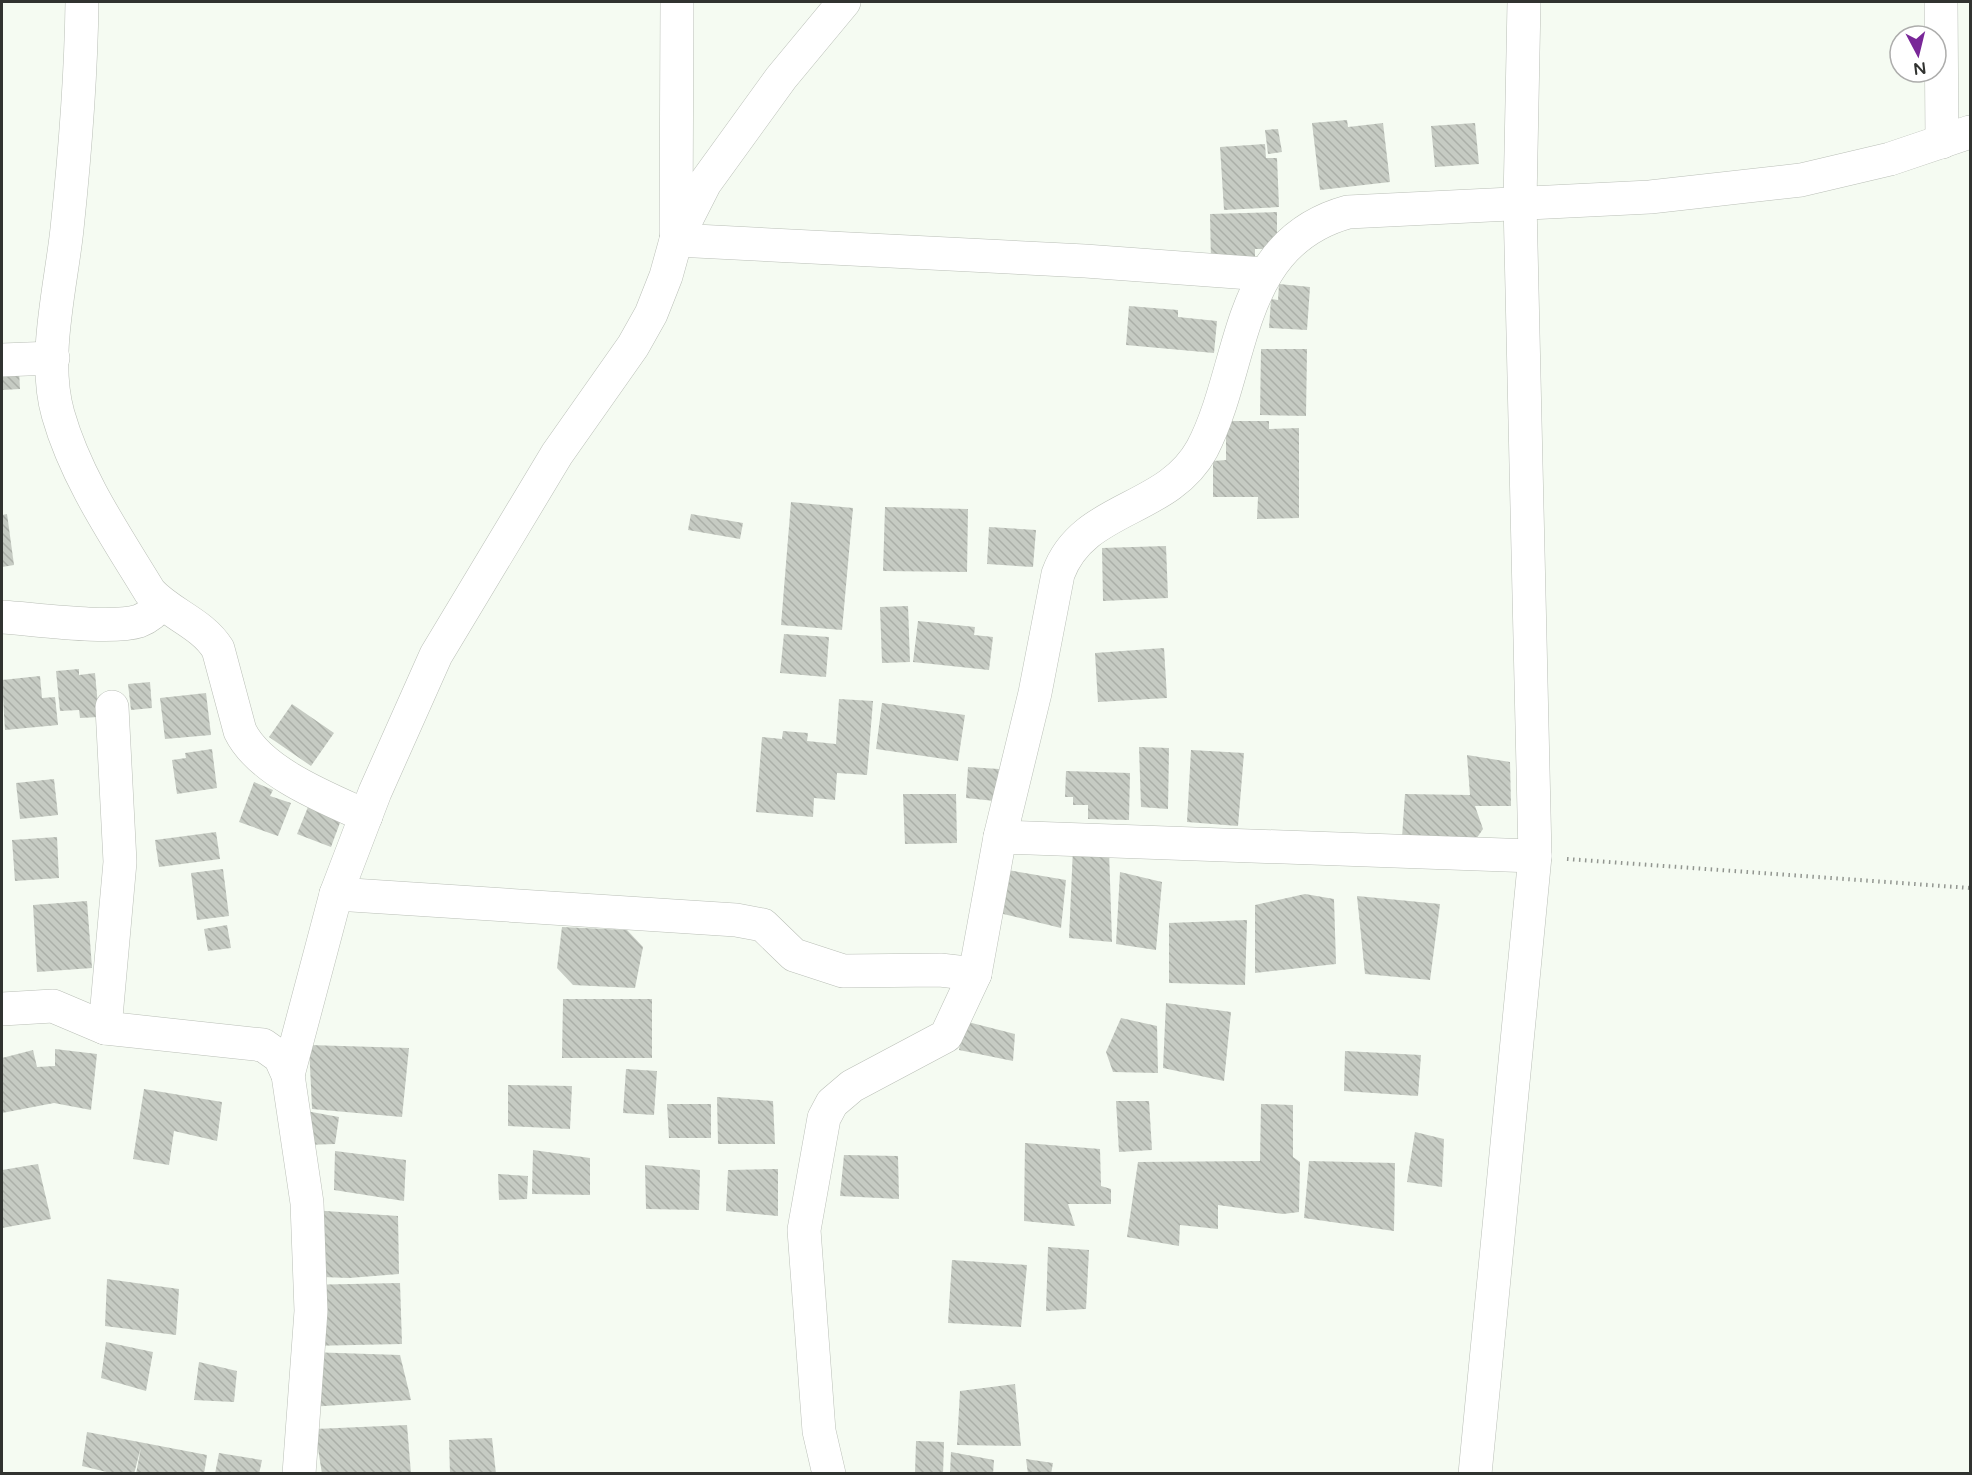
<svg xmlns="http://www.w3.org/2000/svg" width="1972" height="1475" font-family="'Varela Round',sans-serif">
  <defs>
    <pattern id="building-back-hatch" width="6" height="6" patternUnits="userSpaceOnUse" patternTransform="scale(1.5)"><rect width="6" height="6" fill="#c6cbc3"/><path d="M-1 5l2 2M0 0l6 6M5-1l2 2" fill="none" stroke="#abafa8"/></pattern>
  </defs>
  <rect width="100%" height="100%" fill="#f5fbf2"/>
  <g fill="url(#building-back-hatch)">
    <path d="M 1347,120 L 1348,127 L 1383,123 L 1390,182 L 1320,190 L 1312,123 Z"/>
    <path d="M 1475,123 L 1479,164 L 1435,167 L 1431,126 Z"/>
    <path d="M 1278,129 L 1282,152 L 1268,154 L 1265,130 Z"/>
    <path d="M 1265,144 L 1266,158 L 1277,158 L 1279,207 L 1224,210 L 1220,147 Z"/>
    <path d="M 1277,212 L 1277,249 L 1255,249 L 1255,260 L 1211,261 L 1210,214 Z"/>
    <path d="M 1279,284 L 1310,287 L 1307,330 L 1269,328 L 1271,299 L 1278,300 Z"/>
    <path d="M 1129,306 L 1178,310 L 1178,317 L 1217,321 L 1214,353 L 1126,345 Z"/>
    <path d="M 1261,349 L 1307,349 L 1306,416 L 1260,415 Z"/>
    <path d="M 2,370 L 19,370 L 20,389 L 2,390 Z"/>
    <path d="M 1226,421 L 1269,421 L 1269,429 L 1299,428 L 1299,518 L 1257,519 L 1258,497 L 1213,497 L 1213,461 L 1226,460 Z"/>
    <path d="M 791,502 L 853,508 L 842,630 L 781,625 Z"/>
    <path d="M 885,507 L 968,509 L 967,572 L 883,571 Z"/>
    <path d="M 7,514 L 14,565 L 2,567 L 2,515 Z"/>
    <path d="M 691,514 L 743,523 L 740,539 L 688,530 Z"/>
    <path d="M 989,527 L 1036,530 L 1033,567 L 987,564 Z"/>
    <path d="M 1166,546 L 1168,598 L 1103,601 L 1102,548 Z"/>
    <path d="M 908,606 L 910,662 L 882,663 L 880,607 Z"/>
    <path d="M 918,621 L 975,627 L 974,635 L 993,637 L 989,670 L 913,662 Z"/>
    <path d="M 784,634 L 829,637 L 826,677 L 780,673 Z"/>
    <path d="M 1164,648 L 1167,698 L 1098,702 L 1095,653 Z"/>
    <path d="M 79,669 L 79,675 L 95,673 L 99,717 L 80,718 L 79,710 L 60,711 L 56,671 Z"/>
    <path d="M 40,676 L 42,698 L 55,697 L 58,725 L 5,730 L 2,680 Z"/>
    <path d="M 150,682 L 152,708 L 131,710 L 128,684 Z"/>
    <path d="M 206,693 L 211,735 L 165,739 L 160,698 Z"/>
    <path d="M 839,699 L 873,701 L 867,775 L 837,773 L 835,800 L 814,798 L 813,817 L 756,812 L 762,737 L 782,739 L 783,731 L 808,733 L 807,741 L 836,744 Z"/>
    <path d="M 882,703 L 965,715 L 958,761 L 876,749 Z"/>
    <path d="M 292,704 L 334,733 L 311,766 L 269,737 Z"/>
    <path d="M 1139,747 L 1169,748 L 1168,809 L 1141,807 Z"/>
    <path d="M 212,749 L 217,788 L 177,794 L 172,760 L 186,758 L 185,753 Z"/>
    <path d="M 1191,750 L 1244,753 L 1238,826 L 1187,822 Z"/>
    <path d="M 1467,755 L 1510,762 L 1511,806 L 1475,806 L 1483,829 L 1472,845 L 1401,852 L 1405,794 L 1470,795 Z"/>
    <path d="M 968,767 L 999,769 L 995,801 L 966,798 Z"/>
    <path d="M 1066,771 L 1130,773 L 1129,820 L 1088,819 L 1088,805 L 1073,805 L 1073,797 L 1065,797 Z"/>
    <path d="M 54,779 L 58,815 L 20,819 L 16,783 Z"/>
    <path d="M 254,782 L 273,790 L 270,796 L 291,803 L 278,836 L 239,822 Z"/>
    <path d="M 903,794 L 956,794 L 957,843 L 905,844 Z"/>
    <path d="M 308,807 L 341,820 L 331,847 L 297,834 Z"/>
    <path d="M 216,832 L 220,859 L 159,867 L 155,840 Z"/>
    <path d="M 57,837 L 59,878 L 15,881 L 12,840 Z"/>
    <path d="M 1073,848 L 1109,850 L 1112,942 L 1069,938 Z"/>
    <path d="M 223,869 L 229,916 L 197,920 L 191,873 Z"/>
    <path d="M 1002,869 L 1066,880 L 1061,928 L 995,912 Z"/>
    <path d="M 1120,872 L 1162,882 L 1156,950 L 1116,944 Z"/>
    <path d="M 1305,894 L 1334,899 L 1336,964 L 1255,973 L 1255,905 Z"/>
    <path d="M 1357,896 L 1440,904 L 1430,980 L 1365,974 Z"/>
    <path d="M 87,901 L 92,968 L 37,972 L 33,905 Z"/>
    <path d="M 1247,920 L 1245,985 L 1169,983 L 1169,923 Z"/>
    <path d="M 227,925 L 231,948 L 208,951 L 204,929 Z"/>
    <path d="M 562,927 L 627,930 L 643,947 L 635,988 L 573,985 L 557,968 Z"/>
    <path d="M 563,999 L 652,999 L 652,1058 L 562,1058 Z"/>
    <path d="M 1166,1003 L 1231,1012 L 1224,1081 L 1163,1068 Z"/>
    <path d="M 1121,1018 L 1157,1026 L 1158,1073 L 1113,1072 L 1106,1052 Z"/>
    <path d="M 964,1021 L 1015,1034 L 1013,1061 L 959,1050 Z"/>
    <path d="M 309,1045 L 409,1048 L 402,1117 L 312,1109 Z"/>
    <path d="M 55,1049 L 97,1054 L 91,1110 L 54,1103 L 2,1113 L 2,1058 L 33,1050 L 37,1067 L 55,1066 Z"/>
    <path d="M 1345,1051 L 1421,1055 L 1418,1096 L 1344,1091 Z"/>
    <path d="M 626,1069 L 657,1071 L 654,1115 L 623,1113 Z"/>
    <path d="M 508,1085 L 572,1086 L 570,1129 L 508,1126 Z"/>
    <path d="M 144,1089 L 222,1102 L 217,1141 L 174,1131 L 169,1165 L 133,1159 Z"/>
    <path d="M 717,1097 L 773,1101 L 775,1144 L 718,1144 Z"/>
    <path d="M 1116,1101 L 1149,1101 L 1152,1150 L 1119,1152 Z"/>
    <path d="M 667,1104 L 711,1104 L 711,1138 L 669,1138 Z"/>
    <path d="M 1261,1104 L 1293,1105 L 1293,1157 L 1300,1162 L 1299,1212 L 1283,1214 L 1218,1205 L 1218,1229 L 1180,1225 L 1179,1246 L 1127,1237 L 1138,1162 L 1260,1161 Z"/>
    <path d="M 306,1111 L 339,1117 L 335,1144 L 305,1145 Z"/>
    <path d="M 1415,1132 L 1444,1139 L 1442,1187 L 1407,1182 Z"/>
    <path d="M 1025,1143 L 1100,1149 L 1101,1186 L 1111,1189 L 1111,1204 L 1068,1204 L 1075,1226 L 1024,1221 Z"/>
    <path d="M 533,1150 L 590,1158 L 590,1195 L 532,1194 Z"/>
    <path d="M 335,1151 L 406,1160 L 404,1201 L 334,1190 Z"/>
    <path d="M 844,1155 L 898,1156 L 899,1199 L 840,1196 Z"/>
    <path d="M 1309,1161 L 1395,1163 L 1394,1231 L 1304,1218 Z"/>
    <path d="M 38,1164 L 51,1219 L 2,1228 L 2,1170 Z"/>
    <path d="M 645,1165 L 700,1170 L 699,1210 L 646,1209 Z"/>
    <path d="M 778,1169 L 778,1216 L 726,1211 L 728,1170 Z"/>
    <path d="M 498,1174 L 528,1176 L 527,1199 L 499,1200 Z"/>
    <path d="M 297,1209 L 398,1216 L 399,1274 L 349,1278 L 297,1276 Z"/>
    <path d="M 1048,1247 L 1089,1250 L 1086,1309 L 1046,1311 Z"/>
    <path d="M 952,1260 L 1027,1265 L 1021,1327 L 948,1323 Z"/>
    <path d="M 107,1279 L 179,1289 L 176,1335 L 105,1326 Z"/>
    <path d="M 400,1283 L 402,1344 L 308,1346 L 302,1285 Z"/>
    <path d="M 106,1342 L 153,1352 L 146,1391 L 101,1378 Z"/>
    <path d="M 308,1352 L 400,1355 L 411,1400 L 310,1407 Z"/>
    <path d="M 199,1362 L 237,1371 L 234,1402 L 194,1400 Z"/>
    <path d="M 1015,1384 L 1021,1446 L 957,1445 L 960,1391 Z"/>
    <path d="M 407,1425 L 411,1474 L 322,1474 L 315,1429 Z"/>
    <path d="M 87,1432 L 207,1455 L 204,1474 L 136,1474 L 141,1447 L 134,1474 L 115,1474 L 82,1466 Z"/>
    <path d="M 492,1438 L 496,1474 L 450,1474 L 449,1440 Z"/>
    <path d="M 916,1441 L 944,1442 L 943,1474 L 915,1473 Z"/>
    <path d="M 951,1452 L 994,1460 L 993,1474 L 950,1474 Z"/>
    <path d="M 219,1453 L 262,1460 L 259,1474 L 215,1474 Z"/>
    <path d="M 1026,1459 L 1053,1463 L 1051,1474 L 1028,1474 Z"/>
  </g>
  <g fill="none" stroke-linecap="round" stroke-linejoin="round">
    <defs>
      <g id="minor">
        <path d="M 82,2 C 81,78 75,153 67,229 C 61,286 42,358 58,414 C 76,478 116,536 150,592 C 170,614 202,623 218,649 L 240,731 C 260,772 326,798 366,816"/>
        <path d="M 1941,2 L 1942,142"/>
        <path d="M 676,232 L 677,2"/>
        <path d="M 676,240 L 1085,261 L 1264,274"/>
        <path d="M 2,360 L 53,358"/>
        <path d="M 2,617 C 34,619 111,630 139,621 C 149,617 154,612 161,604"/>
        <path d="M 1000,837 L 1535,856"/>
        <path d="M 336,894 L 736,920 L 763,925 L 794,955 L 843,971 L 940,970 L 975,974"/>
        <path d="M 2,1009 L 53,1006 L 105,1028 L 263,1045 L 280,1057 L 288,1075 L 307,1203 L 311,1311 L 299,1474"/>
        <path d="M 105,1028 L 120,862 L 112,707"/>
        <path d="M 288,1075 L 336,894 L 375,792 L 436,655 L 557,454 L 633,346 L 651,314 L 666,276 L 676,240 L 705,183 L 781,78 L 844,2"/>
        <path d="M 829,1474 L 819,1431 L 804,1230 L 824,1118 L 832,1103 L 852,1086 L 946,1036 L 975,974 L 1000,837 L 1035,693 L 1058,574 C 1083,505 1167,513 1202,449 C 1246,365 1234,243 1348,212 L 1650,197 L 1801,180 L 1890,159 L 1970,132"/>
        <path d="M 1475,1474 L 1535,856 L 1520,202 L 1524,2"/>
      </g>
    </defs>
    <use href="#minor" stroke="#babfb7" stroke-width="34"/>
    <path stroke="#929690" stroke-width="4" stroke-dasharray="1.5 4.5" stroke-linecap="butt" d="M 1567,859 L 1970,888"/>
    <use href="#minor" stroke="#fff" stroke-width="33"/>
  </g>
  <rect width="1972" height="1475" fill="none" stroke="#313330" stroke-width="6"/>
  <g transform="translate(1918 54) rotate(173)"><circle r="28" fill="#ffffff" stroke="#adadac" stroke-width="1.5"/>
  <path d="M0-4.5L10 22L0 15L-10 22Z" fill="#792798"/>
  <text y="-9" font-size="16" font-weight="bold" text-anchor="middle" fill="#313330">N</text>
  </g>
</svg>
